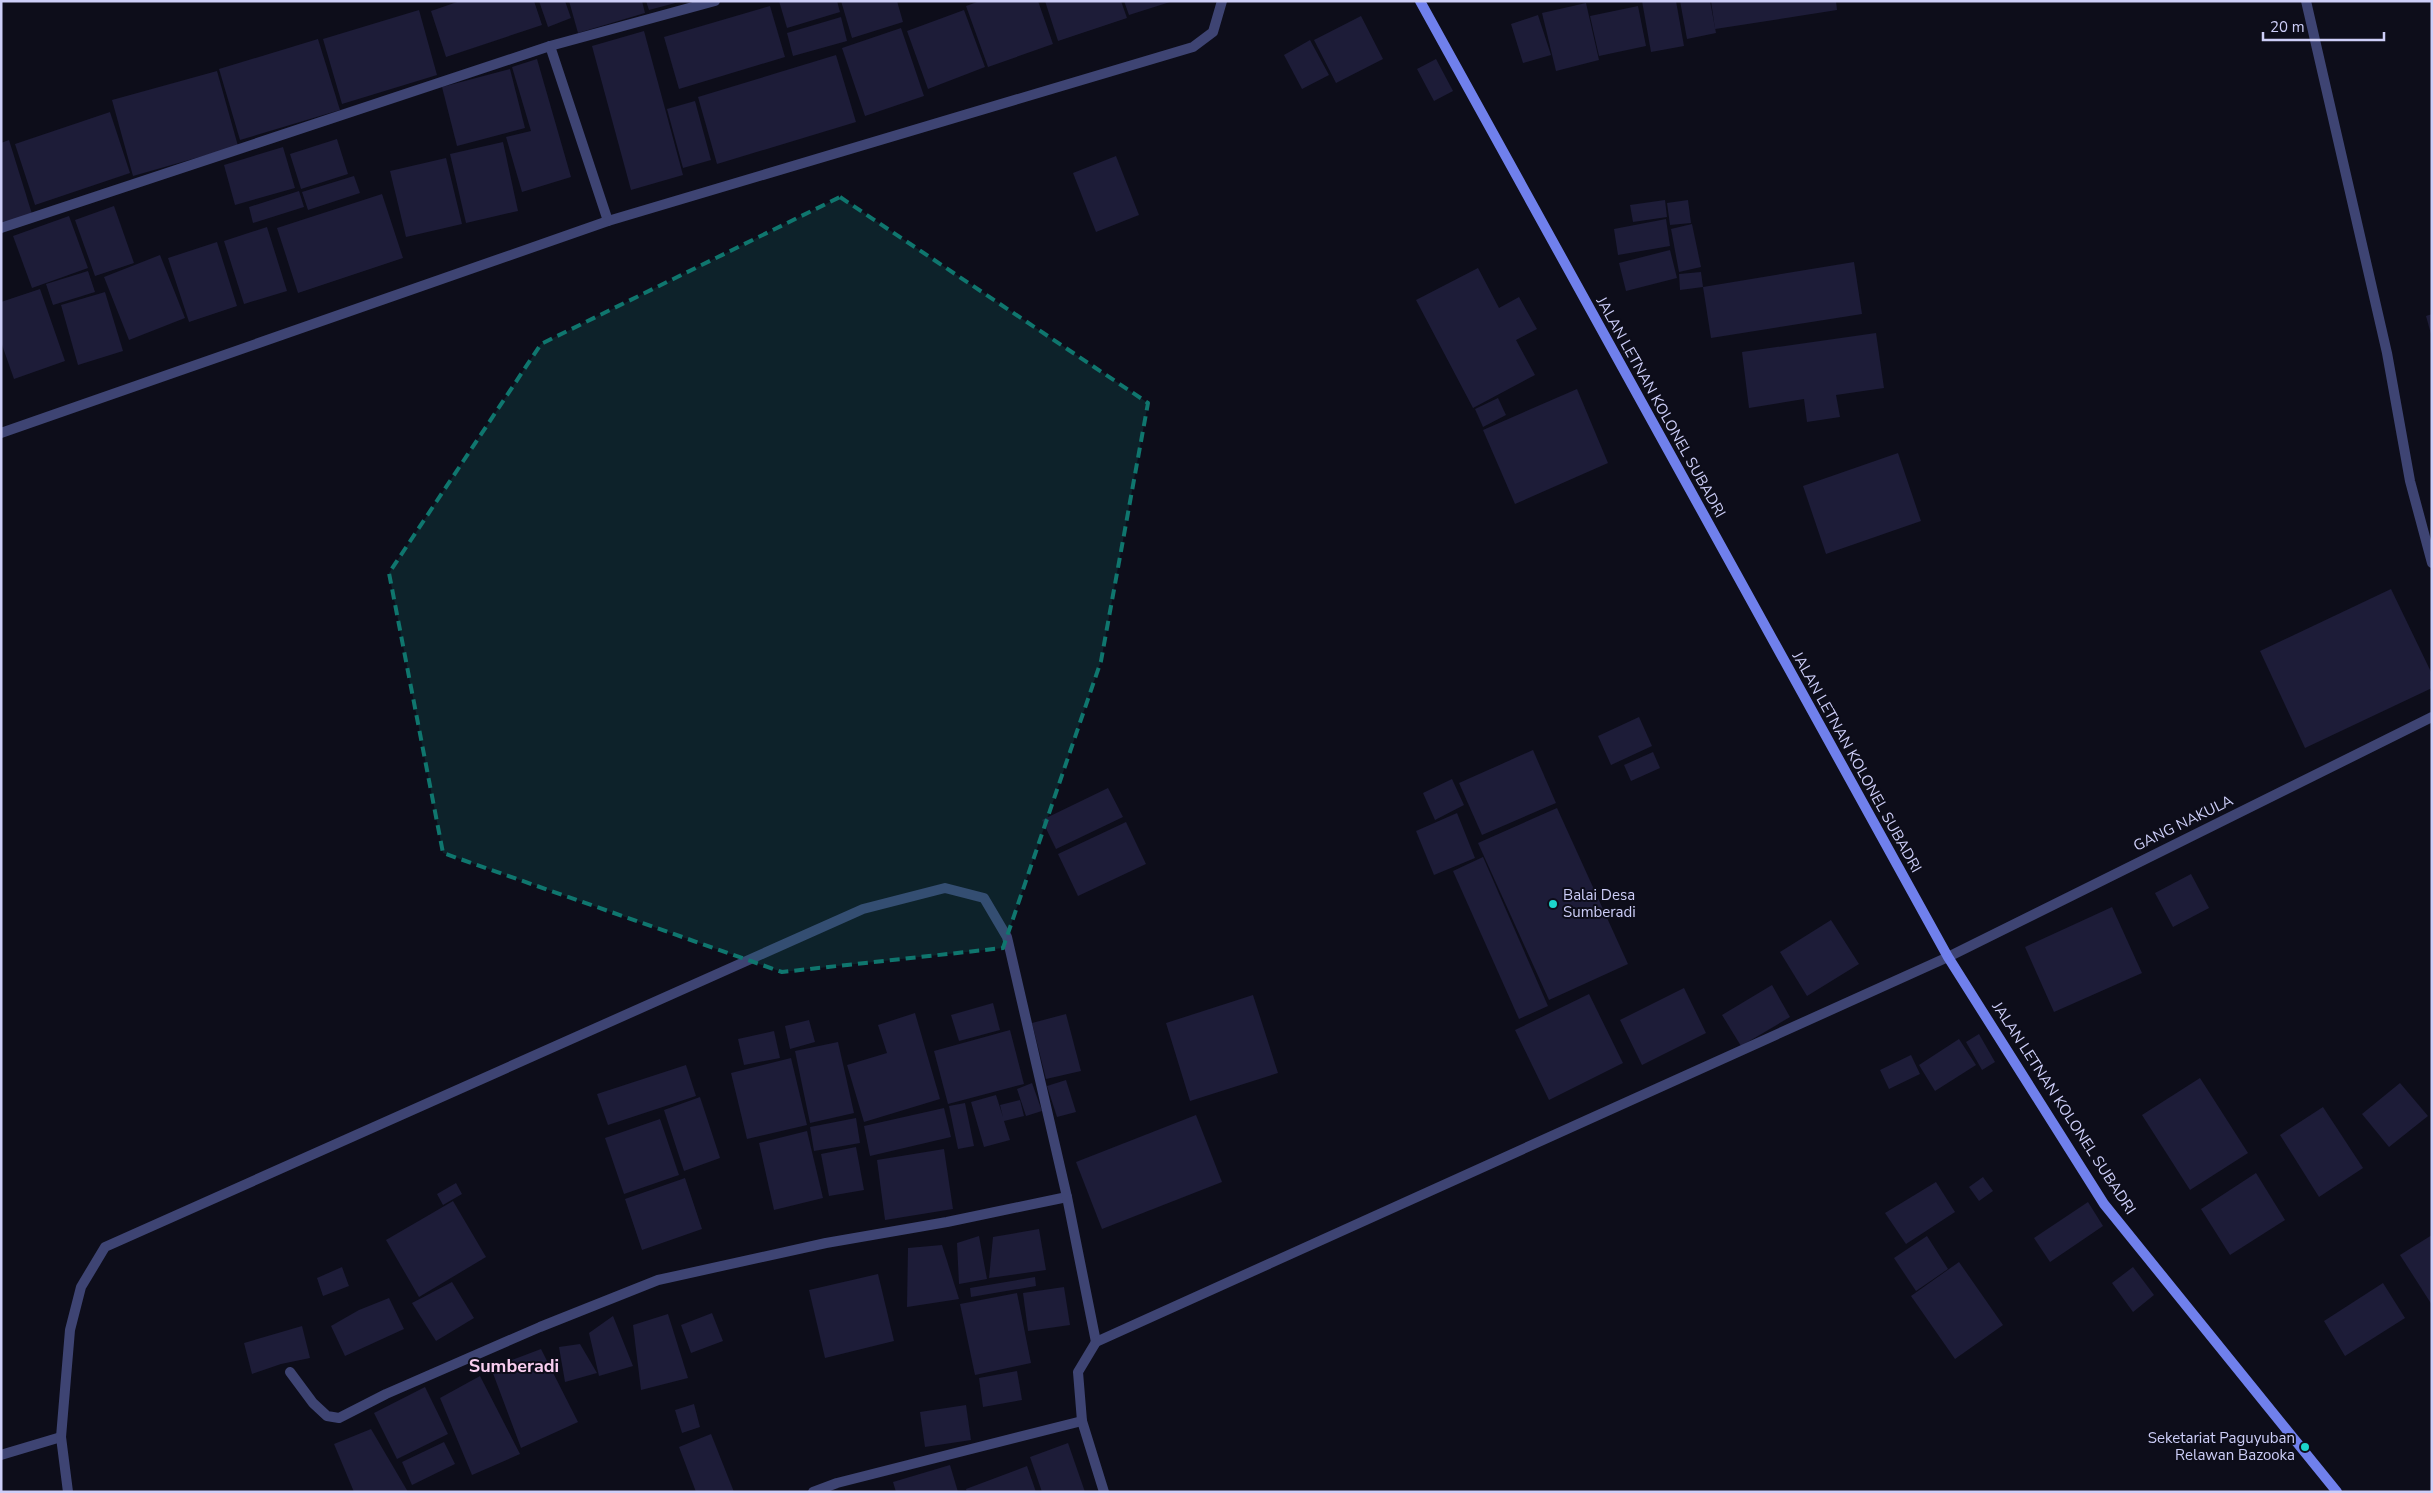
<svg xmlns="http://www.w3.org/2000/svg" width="2433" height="1493" font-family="'Nunito Sans',sans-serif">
  <rect width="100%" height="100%" fill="#0d0d1a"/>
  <g fill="#1d1c38">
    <path d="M 460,1 L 534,1 L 542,25 L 446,57 L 431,11 Z"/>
    <path d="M 539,1 L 565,1 L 571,18 L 548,27 Z"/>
    <path d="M 569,1 L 642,1 L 645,13 L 578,33 Z"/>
    <path d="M 646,1 L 679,1 L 679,2 L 649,10 Z"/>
    <path d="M 779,1 L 837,1 L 840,12 L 787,28 Z"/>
    <path d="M 841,1 L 897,1 L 903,22 L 852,38 Z"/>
    <path d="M 980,1 L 1038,1 L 1053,44 L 988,67 L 966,6 Z"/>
    <path d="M 1045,1 L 1121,1 L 1127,18 L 1058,41 Z"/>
    <path d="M 1124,1 L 1170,1 L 1170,2 L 1129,15 Z"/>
    <path d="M 1642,1 L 1676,1 L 1684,46 L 1651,52 Z"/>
    <path d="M 1680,1 L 1710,1 L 1716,33 L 1687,39 Z"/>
    <path d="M 1711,1 L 1836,1 L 1837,10 L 1715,29 Z"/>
    <path d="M 1586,3 L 1599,60 L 1556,71 L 1542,13 Z"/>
    <path d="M 770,6 L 785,57 L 679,89 L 664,37 Z"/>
    <path d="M 1638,6 L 1646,46 L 1599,56 L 1590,16 Z"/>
    <path d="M 419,10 L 437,75 L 342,104 L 323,39 Z"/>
    <path d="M 964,10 L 985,67 L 928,89 L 907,31 Z"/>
    <path d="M 1538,15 L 1551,55 L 1523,63 L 1511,24 Z"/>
    <path d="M 1361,16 L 1383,59 L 1336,83 L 1314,40 Z"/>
    <path d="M 841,17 L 847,41 L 793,56 L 787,33 Z"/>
    <path d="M 901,28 L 924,96 L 865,116 L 842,48 Z"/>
    <path d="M 644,31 L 683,175 L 631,190 L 592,46 Z"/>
    <path d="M 318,39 L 340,110 L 240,140 L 219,69 Z"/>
    <path d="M 1310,40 L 1329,75 L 1302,89 L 1284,55 Z"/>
    <path d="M 836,55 L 856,122 L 717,164 L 698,97 Z"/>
    <path d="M 537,59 L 571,177 L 522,192 L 506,137 L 531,131 L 512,67 Z"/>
    <path d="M 1436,59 L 1453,91 L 1434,101 L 1417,69 Z"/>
    <path d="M 510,69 L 525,128 L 457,146 L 442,87 Z"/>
    <path d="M 217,71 L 238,146 L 133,176 L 112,100 Z"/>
    <path d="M 695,101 L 711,160 L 683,168 L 667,109 Z"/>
    <path d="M 110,112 L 130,173 L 35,205 L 15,144 Z"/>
    <path d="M 337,139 L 348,174 L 301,189 L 290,154 Z"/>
    <path d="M 9,140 L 32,214 L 1,224 L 1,143 Z"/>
    <path d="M 503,142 L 518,211 L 466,223 L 450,154 Z"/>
    <path d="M 283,147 L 295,188 L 235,205 L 224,165 Z"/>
    <path d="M 1116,156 L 1139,215 L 1096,232 L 1073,173 Z"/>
    <path d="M 446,158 L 462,224 L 406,237 L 390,171 Z"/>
    <path d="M 354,176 L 360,193 L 308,210 L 302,192 Z"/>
    <path d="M 299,191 L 304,207 L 253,223 L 249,207 Z"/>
    <path d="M 382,194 L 403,258 L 298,293 L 277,228 Z"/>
    <path d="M 1665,200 L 1667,217 L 1633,222 L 1630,205 Z"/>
    <path d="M 1688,200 L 1691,223 L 1670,225 L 1667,203 Z"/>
    <path d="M 114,206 L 134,263 L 95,276 L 75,220 Z"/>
    <path d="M 69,216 L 88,268 L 32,288 L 13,236 Z"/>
    <path d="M 1666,219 L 1670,246 L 1618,255 L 1614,229 Z"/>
    <path d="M 1692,224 L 1701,267 L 1679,272 L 1671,229 Z"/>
    <path d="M 267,227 L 287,291 L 244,304 L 224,241 Z"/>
    <path d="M 217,242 L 237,306 L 189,322 L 168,258 Z"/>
    <path d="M 1670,250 L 1677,278 L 1626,291 L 1619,263 Z"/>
    <path d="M 160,255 L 185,318 L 129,340 L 104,277 Z"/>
    <path d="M 1854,262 L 1862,314 L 1711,338 L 1703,287 Z"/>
    <path d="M 1478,268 L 1499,308 L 1519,297 L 1537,329 L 1516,340 L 1535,375 L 1473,408 L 1416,300 Z"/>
    <path d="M 88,271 L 95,292 L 53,305 L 46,284 Z"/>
    <path d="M 1701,272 L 1703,287 L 1680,290 L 1679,274 Z"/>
    <path d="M 40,289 L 65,361 L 14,379 L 1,342 L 1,302 Z"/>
    <path d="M 105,292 L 123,351 L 78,365 L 61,305 Z"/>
    <path d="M 2432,314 L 2432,334 L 2431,334 L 2426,316 Z"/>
    <path d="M 1876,333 L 1884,388 L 1836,395 L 1840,417 L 1807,422 L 1804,399 L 1749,408 L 1742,352 Z"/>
    <path d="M 1577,389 L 1608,463 L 1515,504 L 1483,430 Z"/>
    <path d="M 1498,398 L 1506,415 L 1483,427 L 1475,409 Z"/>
    <path d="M 1898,453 L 1921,521 L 1826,554 L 1803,486 Z"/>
    <path d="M 2391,589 L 2432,674 L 2432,688 L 2305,748 L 2260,651 Z"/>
    <path d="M 1639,717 L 1652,746 L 1611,765 L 1598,736 Z"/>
    <path d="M 1533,750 L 1556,803 L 1482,835 L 1459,783 Z"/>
    <path d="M 1653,752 L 1660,768 L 1631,781 L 1624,765 Z"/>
    <path d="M 1452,779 L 1464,805 L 1435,820 L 1423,793 Z"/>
    <path d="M 1108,788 L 1123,817 L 1056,849 L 1042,820 Z"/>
    <path d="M 1557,808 L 1628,964 L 1549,1000 L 1478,843 Z"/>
    <path d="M 1457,813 L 1475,858 L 1434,875 L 1416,831 Z"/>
    <path d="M 1126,822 L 1146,864 L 1078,896 L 1058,854 Z"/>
    <path d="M 1483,857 L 1548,1006 L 1519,1019 L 1453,871 Z"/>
    <path d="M 2191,874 L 2209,908 L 2173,927 L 2155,893 Z"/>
    <path d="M 2112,907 L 2142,973 L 2054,1012 L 2025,947 Z"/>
    <path d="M 1831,920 L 1859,964 L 1807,996 L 1780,952 Z"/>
    <path d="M 1772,985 L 1790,1017 L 1741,1046 L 1722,1015 Z"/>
    <path d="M 1684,988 L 1706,1033 L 1642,1065 L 1620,1020 Z"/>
    <path d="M 1589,994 L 1623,1063 L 1549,1100 L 1515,1030 Z"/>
    <path d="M 1253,995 L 1278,1073 L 1190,1101 L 1166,1023 Z"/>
    <path d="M 993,1003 L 1000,1030 L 959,1041 L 951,1015 Z"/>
    <path d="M 915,1013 L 940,1099 L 864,1122 L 847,1065 L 887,1053 L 878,1025 Z"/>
    <path d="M 1066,1014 L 1081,1071 L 1046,1079 L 1032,1023 Z"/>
    <path d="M 809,1020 L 815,1042 L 790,1049 L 785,1026 Z"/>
    <path d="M 1010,1030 L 1024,1084 L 948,1104 L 934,1051 Z"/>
    <path d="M 774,1031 L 780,1058 L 744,1065 L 738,1039 Z"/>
    <path d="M 1979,1034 L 1995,1062 L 1982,1070 L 1966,1042 Z"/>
    <path d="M 1959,1039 L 1976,1065 L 1935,1091 L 1919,1065 Z"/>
    <path d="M 838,1042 L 854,1113 L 810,1123 L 795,1051 Z"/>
    <path d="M 1911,1055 L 1920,1074 L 1889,1089 L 1880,1070 Z"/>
    <path d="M 791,1058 L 807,1125 L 747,1139 L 731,1073 Z"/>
    <path d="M 686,1065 L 696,1096 L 608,1125 L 597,1094 Z"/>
    <path d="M 2200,1078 L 2248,1153 L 2190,1190 L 2142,1115 Z"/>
    <path d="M 1066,1080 L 1076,1112 L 1057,1117 L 1047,1086 Z"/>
    <path d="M 1032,1083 L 1042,1111 L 1026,1116 L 1017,1089 Z"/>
    <path d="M 2400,1083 L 2428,1116 L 2389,1147 L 2362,1114 Z"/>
    <path d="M 996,1095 L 1003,1117 L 1000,1105 L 1020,1100 L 1024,1116 L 1004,1121 L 1010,1140 L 984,1147 L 971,1102 Z"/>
    <path d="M 700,1097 L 720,1158 L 684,1171 L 664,1110 Z"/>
    <path d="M 965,1103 L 974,1146 L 958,1149 L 949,1106 Z"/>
    <path d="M 2323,1107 L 2363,1168 L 2319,1197 L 2280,1135 Z"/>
    <path d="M 944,1108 L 951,1137 L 870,1156 L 864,1126 Z"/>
    <path d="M 1196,1115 L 1222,1182 L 1102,1229 L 1076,1162 Z"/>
    <path d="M 856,1118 L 860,1143 L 814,1151 L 810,1127 Z"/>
    <path d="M 660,1119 L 679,1175 L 624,1194 L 605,1138 Z"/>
    <path d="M 807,1131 L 823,1198 L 774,1210 L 759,1143 Z"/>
    <path d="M 856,1147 L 864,1190 L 829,1196 L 821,1154 Z"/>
    <path d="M 944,1149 L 953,1209 L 885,1220 L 877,1160 Z"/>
    <path d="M 2256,1173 L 2285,1220 L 2230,1255 L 2201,1209 Z"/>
    <path d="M 1983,1177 L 1993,1191 L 1979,1201 L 1969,1187 Z"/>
    <path d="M 685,1178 L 702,1229 L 642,1250 L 625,1199 Z"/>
    <path d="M 1936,1182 L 1955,1212 L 1906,1244 L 1885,1213 Z"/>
    <path d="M 456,1183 L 462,1194 L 443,1205 L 437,1194 Z"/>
    <path d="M 453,1201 L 486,1257 L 419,1297 L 386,1240 Z"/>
    <path d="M 2088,1202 L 2103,1226 L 2050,1262 L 2034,1238 Z"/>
    <path d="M 1039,1229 L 1046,1270 L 989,1278 L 993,1237 Z"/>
    <path d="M 2432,1235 L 2432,1305 L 2400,1255 Z"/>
    <path d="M 979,1236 L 987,1279 L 959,1284 L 957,1243 Z"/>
    <path d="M 1927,1236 L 1948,1269 L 1916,1291 L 1894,1258 Z"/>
    <path d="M 942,1245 L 959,1299 L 907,1307 L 908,1248 Z"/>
    <path d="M 1959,1262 L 2003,1325 L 1955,1359 L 1911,1296 Z"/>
    <path d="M 342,1267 L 349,1286 L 323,1296 L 317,1278 Z"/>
    <path d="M 2133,1267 L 2154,1295 L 2133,1312 L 2112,1283 Z"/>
    <path d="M 878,1274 L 894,1341 L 825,1358 L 809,1290 Z"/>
    <path d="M 1035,1277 L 1036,1286 L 971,1297 L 970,1288 Z"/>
    <path d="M 452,1282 L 474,1318 L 436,1341 L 412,1303 Z"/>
    <path d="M 2383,1283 L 2405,1318 L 2345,1356 L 2324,1321 Z"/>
    <path d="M 1064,1287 L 1070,1325 L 1028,1331 L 1023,1293 Z"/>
    <path d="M 1017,1293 L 1031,1363 L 975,1375 L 960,1304 Z"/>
    <path d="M 389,1298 L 404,1329 L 345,1356 L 331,1326 L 359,1310 Z"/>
    <path d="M 712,1313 L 723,1341 L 691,1353 L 681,1325 Z"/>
    <path d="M 668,1314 L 688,1378 L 641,1390 L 633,1325 Z"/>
    <path d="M 613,1316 L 633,1366 L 599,1376 L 589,1333 Z"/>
    <path d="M 302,1326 L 310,1358 L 281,1364 L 252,1374 L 244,1343 Z"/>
    <path d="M 580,1344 L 597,1373 L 565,1382 L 559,1347 Z"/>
    <path d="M 541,1349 L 578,1422 L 521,1448 L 491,1368 Z"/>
    <path d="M 1017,1371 L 1022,1400 L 983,1407 L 979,1378 Z"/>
    <path d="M 480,1376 L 520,1454 L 472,1475 L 440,1398 Z"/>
    <path d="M 425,1387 L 448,1434 L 397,1459 L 374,1413 Z"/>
    <path d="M 694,1404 L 700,1427 L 682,1433 L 675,1410 Z"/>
    <path d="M 966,1405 L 971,1440 L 925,1447 L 920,1412 Z"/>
    <path d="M 371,1429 L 408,1492 L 354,1492 L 334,1444 Z"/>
    <path d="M 711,1434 L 734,1492 L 696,1492 L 679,1447 Z"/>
    <path d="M 444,1442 L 455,1464 L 412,1485 L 402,1462 Z"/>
    <path d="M 1068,1443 L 1085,1492 L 1042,1492 L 1030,1457 Z"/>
    <path d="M 950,1465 L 958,1492 L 896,1492 L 893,1482 Z"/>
    <path d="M 1027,1466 L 1036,1492 L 967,1492 L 966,1489 Z"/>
  </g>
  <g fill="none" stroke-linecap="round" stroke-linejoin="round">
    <path stroke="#3e4473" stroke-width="10" d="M 1,1455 L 61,1437"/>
    <g stroke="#3e4473" stroke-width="10">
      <path d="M 2306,1 L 2387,353 L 2410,481 L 2432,563"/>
      <path d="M 550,46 L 608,221"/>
      <path d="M 1,228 L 550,46 L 715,1"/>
      <path d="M 1,433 L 608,221 L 1193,47 L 1213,32 L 1222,1"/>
      <path d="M 290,1372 L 313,1403 L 327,1416 L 339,1418 L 386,1394 L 540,1327 L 658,1280 L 826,1243 L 947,1222 L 1067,1197"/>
      <path d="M 68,1492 L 61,1437 L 70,1330 L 81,1287 L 105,1247 L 863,909 L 945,888 L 984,898 L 1007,937 L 1067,1197 L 1096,1342"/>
      <path d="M 813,1492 L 837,1483 L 1082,1421"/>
      <path d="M 1104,1492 L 1082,1421 L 1078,1372 L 1096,1342 L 1948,957 L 2432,717"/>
    </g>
    <path stroke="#7080ec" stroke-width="10" d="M 1420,1 L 1948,957 L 2104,1204 L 2337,1492"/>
  </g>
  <path fill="#0f766e" fill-opacity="0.2" stroke="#0f766e" stroke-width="4" stroke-dasharray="10 6" stroke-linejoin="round" d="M 840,197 L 1148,403 L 1101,661 L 1003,948 L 782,972 L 443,853 L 389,573 L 541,344 Z"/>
  <g fill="#1cd5cb" stroke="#0d0d1a" stroke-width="2">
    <circle cx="1553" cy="904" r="5"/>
    <circle cx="2305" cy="1447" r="5"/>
  </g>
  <g text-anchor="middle" stroke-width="4" stroke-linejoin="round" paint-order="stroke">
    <g font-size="15" fill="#cdcef8" stroke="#0d0d1a">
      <text transform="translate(1661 407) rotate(61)" y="5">JALAN LETNAN KOLONEL SUBADRI</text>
      <text transform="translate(1857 762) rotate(61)" y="5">JALAN LETNAN KOLONEL SUBADRI</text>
      <text transform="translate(2183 823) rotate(-26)" y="5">GANG NAKULA</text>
      <text transform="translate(2064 1108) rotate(57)" y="5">JALAN LETNAN KOLONEL SUBADRI</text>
    </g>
    <g font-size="15" fill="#cdcef8" stroke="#0d0d1a" text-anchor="start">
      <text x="1563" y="900">Balai Desa<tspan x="1563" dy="17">Sumberadi</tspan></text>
      <text x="2295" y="1443" text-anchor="end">Seketariat Paguyuban<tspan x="2295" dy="17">Relawan Bazooka</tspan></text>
    </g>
    <g font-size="18" font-weight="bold" fill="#f9cef0" stroke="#0d0d1a">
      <text x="514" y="1372">Sumberadi</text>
    </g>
  </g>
  <rect width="2433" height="1493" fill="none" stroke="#cdcef8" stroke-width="5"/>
  <path d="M2263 32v8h121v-8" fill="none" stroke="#cdcef8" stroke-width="2.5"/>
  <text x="2270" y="32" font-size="15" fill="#cdcef8" stroke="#0d0d1a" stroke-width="4" paint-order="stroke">20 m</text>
</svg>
